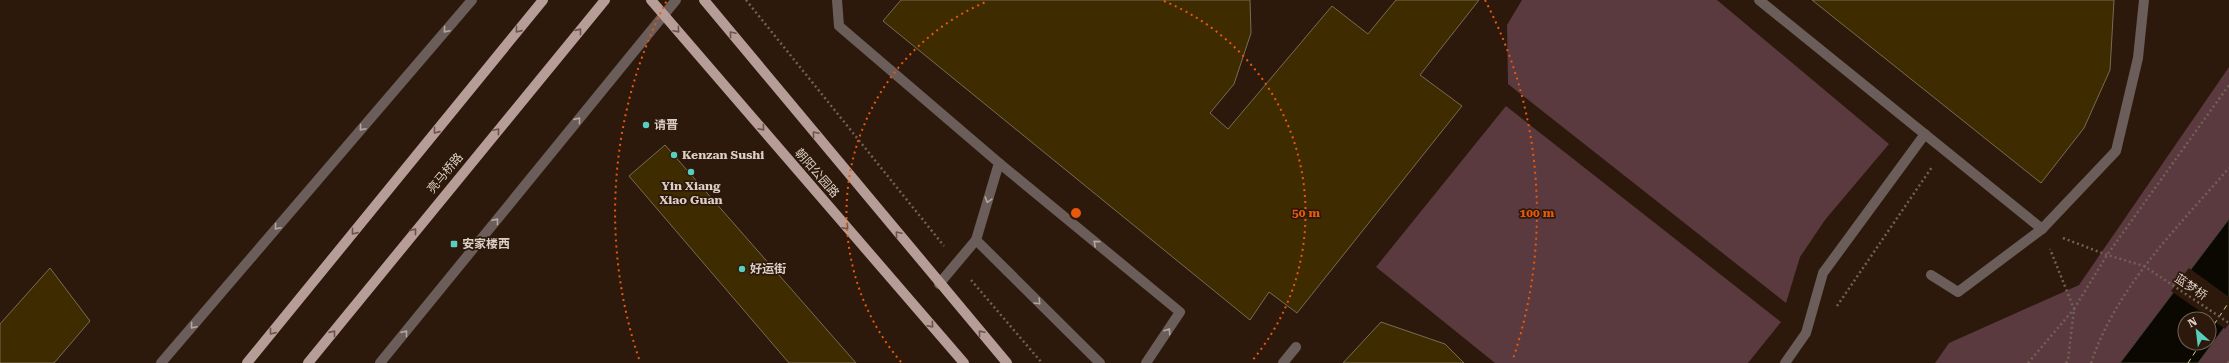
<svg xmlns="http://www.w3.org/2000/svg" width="2229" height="363" font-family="'Roboto Serif','Noto Sans SC',serif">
  <rect width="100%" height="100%" fill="#2c190b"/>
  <g fill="#5a393f">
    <path d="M 1522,0 L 1717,0 L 1889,144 L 1825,220 L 1800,257 L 1786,303 L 1508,84 L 1507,25 Z"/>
    <path d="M 2229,67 L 2229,219 L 2120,363 L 1935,363 L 1949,343 L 2079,285 Z"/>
    <path d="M 1506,106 L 1781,322 L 1748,363 L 1495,363 L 1376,267 Z"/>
    <path d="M 2229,321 L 2229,363 L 2198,363 Z"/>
  </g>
  <path fill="#0a0800" stroke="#49443b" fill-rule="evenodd" d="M 2229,219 L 2229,321 L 2198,363 L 2120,363 ZM 2185,319 L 2209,319 L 2209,343 L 2185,343 Z"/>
  <path fill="#2c190b" d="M 2189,268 L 2229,297 L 2229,324 L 2225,329 L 2171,291 Z"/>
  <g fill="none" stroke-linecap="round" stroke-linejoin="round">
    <g stroke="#d6d58b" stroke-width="1" stroke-dasharray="5 4" stroke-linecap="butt">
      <path d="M 2209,332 L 2229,302"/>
      <path d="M 2188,363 L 2201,343"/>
    </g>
  </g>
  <g fill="#3f2b00" stroke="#796c54">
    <path d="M 901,0 L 1250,0 L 1251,33 L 1234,84 L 1210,113 L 1228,129 L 1332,6 L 1368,34 L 1396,0 L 1479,0 L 1420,75 L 1462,106 L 1297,313 L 1269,292 L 1250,320 L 883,21 Z"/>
    <path d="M 1812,0 L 2114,0 L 2110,70 L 2084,128 L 2041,183 Z"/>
    <path d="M 665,145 L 856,363 L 789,363 L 629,176 Z"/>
    <path d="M 50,268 L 90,321 L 54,363 L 0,363 L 0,324 Z"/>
    <path d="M 1381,322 L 1445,344 L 1464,363 L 1343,363 Z"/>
  </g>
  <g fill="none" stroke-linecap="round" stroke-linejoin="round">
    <g stroke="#726155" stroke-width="2.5" stroke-dasharray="2 3" stroke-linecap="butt">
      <path d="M 746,0 L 944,246"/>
      <path d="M 2063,238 L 2107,255 L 2144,266 L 2229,323"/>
      <path d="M 971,280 L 1042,363"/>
      <path d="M 1837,306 L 1932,167"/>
      <path d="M 2028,363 L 2074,309 L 2050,249"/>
      <path d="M 2066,363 L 2068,360 L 2074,309 L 2107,255 L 2229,85"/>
      <path d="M 2091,363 C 2117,286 2177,228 2229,168"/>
      <path d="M 2228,363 L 2229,361"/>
    </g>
    <g stroke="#6a5d5a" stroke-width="10">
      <path d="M 837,0 L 839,26 L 999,163 L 1180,312 L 1146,363"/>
      <path d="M 1759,0 L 2042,229"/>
      <path d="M 999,163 L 976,240 L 1100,363"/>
      <path d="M 1931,275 L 1958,292 L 2042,229 L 2116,151 L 2138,58 L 2144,0"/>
      <path d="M 939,284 L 976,240"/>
      <path d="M 161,363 L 472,0"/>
      <path d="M 380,363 L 676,0"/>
      <path d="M 1283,363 L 1296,347"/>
      <path d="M 1785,363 L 1806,333 L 1823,273 L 1925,134"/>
    </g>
    <g stroke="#b79d97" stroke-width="10">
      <path d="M 651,0 L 964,363"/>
      <path d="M 704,0 L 1007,363"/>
      <path d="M 247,363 L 543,0"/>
      <path d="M 308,363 L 605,0"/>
    </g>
  </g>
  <defs><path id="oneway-chevron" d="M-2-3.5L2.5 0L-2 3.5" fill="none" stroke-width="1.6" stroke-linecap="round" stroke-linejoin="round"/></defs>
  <g stroke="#b4a7a0">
    <use href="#oneway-chevron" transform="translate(446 30) rotate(131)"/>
    <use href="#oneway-chevron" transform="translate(578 120) rotate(-51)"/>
    <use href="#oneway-chevron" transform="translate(362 128) rotate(131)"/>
    <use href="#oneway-chevron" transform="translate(988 200) rotate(107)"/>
    <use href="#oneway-chevron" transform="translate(496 221) rotate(-51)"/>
    <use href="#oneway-chevron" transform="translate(277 227) rotate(131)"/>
    <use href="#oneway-chevron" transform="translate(1096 243) rotate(-140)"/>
    <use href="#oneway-chevron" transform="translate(1038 302) rotate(45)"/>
    <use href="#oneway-chevron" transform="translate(193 326) rotate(131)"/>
    <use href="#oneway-chevron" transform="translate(1168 331) rotate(-56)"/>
    <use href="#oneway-chevron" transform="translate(405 333) rotate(-51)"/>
  </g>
  <g stroke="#6b544a">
    <use href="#oneway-chevron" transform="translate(518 30) rotate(129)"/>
    <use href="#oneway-chevron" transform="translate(677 30) rotate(49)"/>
    <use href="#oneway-chevron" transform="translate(579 31) rotate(-51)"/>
    <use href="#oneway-chevron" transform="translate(732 34) rotate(-130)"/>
    <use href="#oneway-chevron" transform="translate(762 128) rotate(49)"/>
    <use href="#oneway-chevron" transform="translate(436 131) rotate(129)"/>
    <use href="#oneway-chevron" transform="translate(497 131) rotate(-50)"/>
    <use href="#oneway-chevron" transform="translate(815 134) rotate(-130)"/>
    <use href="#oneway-chevron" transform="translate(846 227) rotate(49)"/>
    <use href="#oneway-chevron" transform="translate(414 231) rotate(-51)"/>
    <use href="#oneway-chevron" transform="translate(354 232) rotate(129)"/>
    <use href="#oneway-chevron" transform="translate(898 234) rotate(-130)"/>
    <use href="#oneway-chevron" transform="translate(931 325) rotate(49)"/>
    <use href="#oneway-chevron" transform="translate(272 332) rotate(129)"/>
    <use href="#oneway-chevron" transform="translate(333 333) rotate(-51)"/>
    <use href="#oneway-chevron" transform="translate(981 333) rotate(-131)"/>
  </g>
  <g fill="none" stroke="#e8590c" stroke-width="2" stroke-dasharray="2 4">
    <path d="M901 362A230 230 0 0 1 988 1M1164 1A230 230 0 0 1 1251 362"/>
    <path d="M639 359A461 461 0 0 1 667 0M1485 0A461 461 0 0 1 1513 359"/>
  </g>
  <g fill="#5acebc" stroke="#2c190b" stroke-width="1.5">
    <circle cx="646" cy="125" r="4"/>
    <circle cx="674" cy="155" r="4"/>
    <circle cx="691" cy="172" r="4"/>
    <rect x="450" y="240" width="8" height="8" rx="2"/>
    <circle cx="742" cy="269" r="4"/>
  </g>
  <g text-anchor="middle" stroke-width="3.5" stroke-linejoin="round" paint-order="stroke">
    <g font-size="12" font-weight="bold" fill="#dccfc6" stroke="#2c190b" text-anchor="start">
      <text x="654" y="129">请晋</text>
      <text x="682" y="159">Kenzan Sushi</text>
      <text x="691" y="190" text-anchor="middle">Yin Xiang<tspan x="691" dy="14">Xiao Guan</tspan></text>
      <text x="462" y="248">安家楼西</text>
      <text x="750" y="273">好运街</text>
    </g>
    <g font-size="12" fill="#dccfc6" stroke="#2c190b">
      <text transform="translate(445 173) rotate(-50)" y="4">亮马桥路</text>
      <text transform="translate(817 173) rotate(49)" y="4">朝阳公园路</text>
      <text transform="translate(2191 287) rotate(34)" y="4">蓝梦桥</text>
    </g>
  </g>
  <circle cx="1076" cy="213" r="6" fill="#e8590c" stroke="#2c190b" stroke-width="2"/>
  <g font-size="12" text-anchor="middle" font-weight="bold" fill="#e8590c" stroke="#2c190b" stroke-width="3.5" stroke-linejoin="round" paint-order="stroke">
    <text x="1306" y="217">50 m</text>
    <text x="1537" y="217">100 m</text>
  </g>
  <g transform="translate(2197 331) rotate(332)"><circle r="19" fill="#2c190b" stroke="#726256"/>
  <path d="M0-3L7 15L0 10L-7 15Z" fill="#5acebc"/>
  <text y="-6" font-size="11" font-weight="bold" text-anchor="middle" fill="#dccfc6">N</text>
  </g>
</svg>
